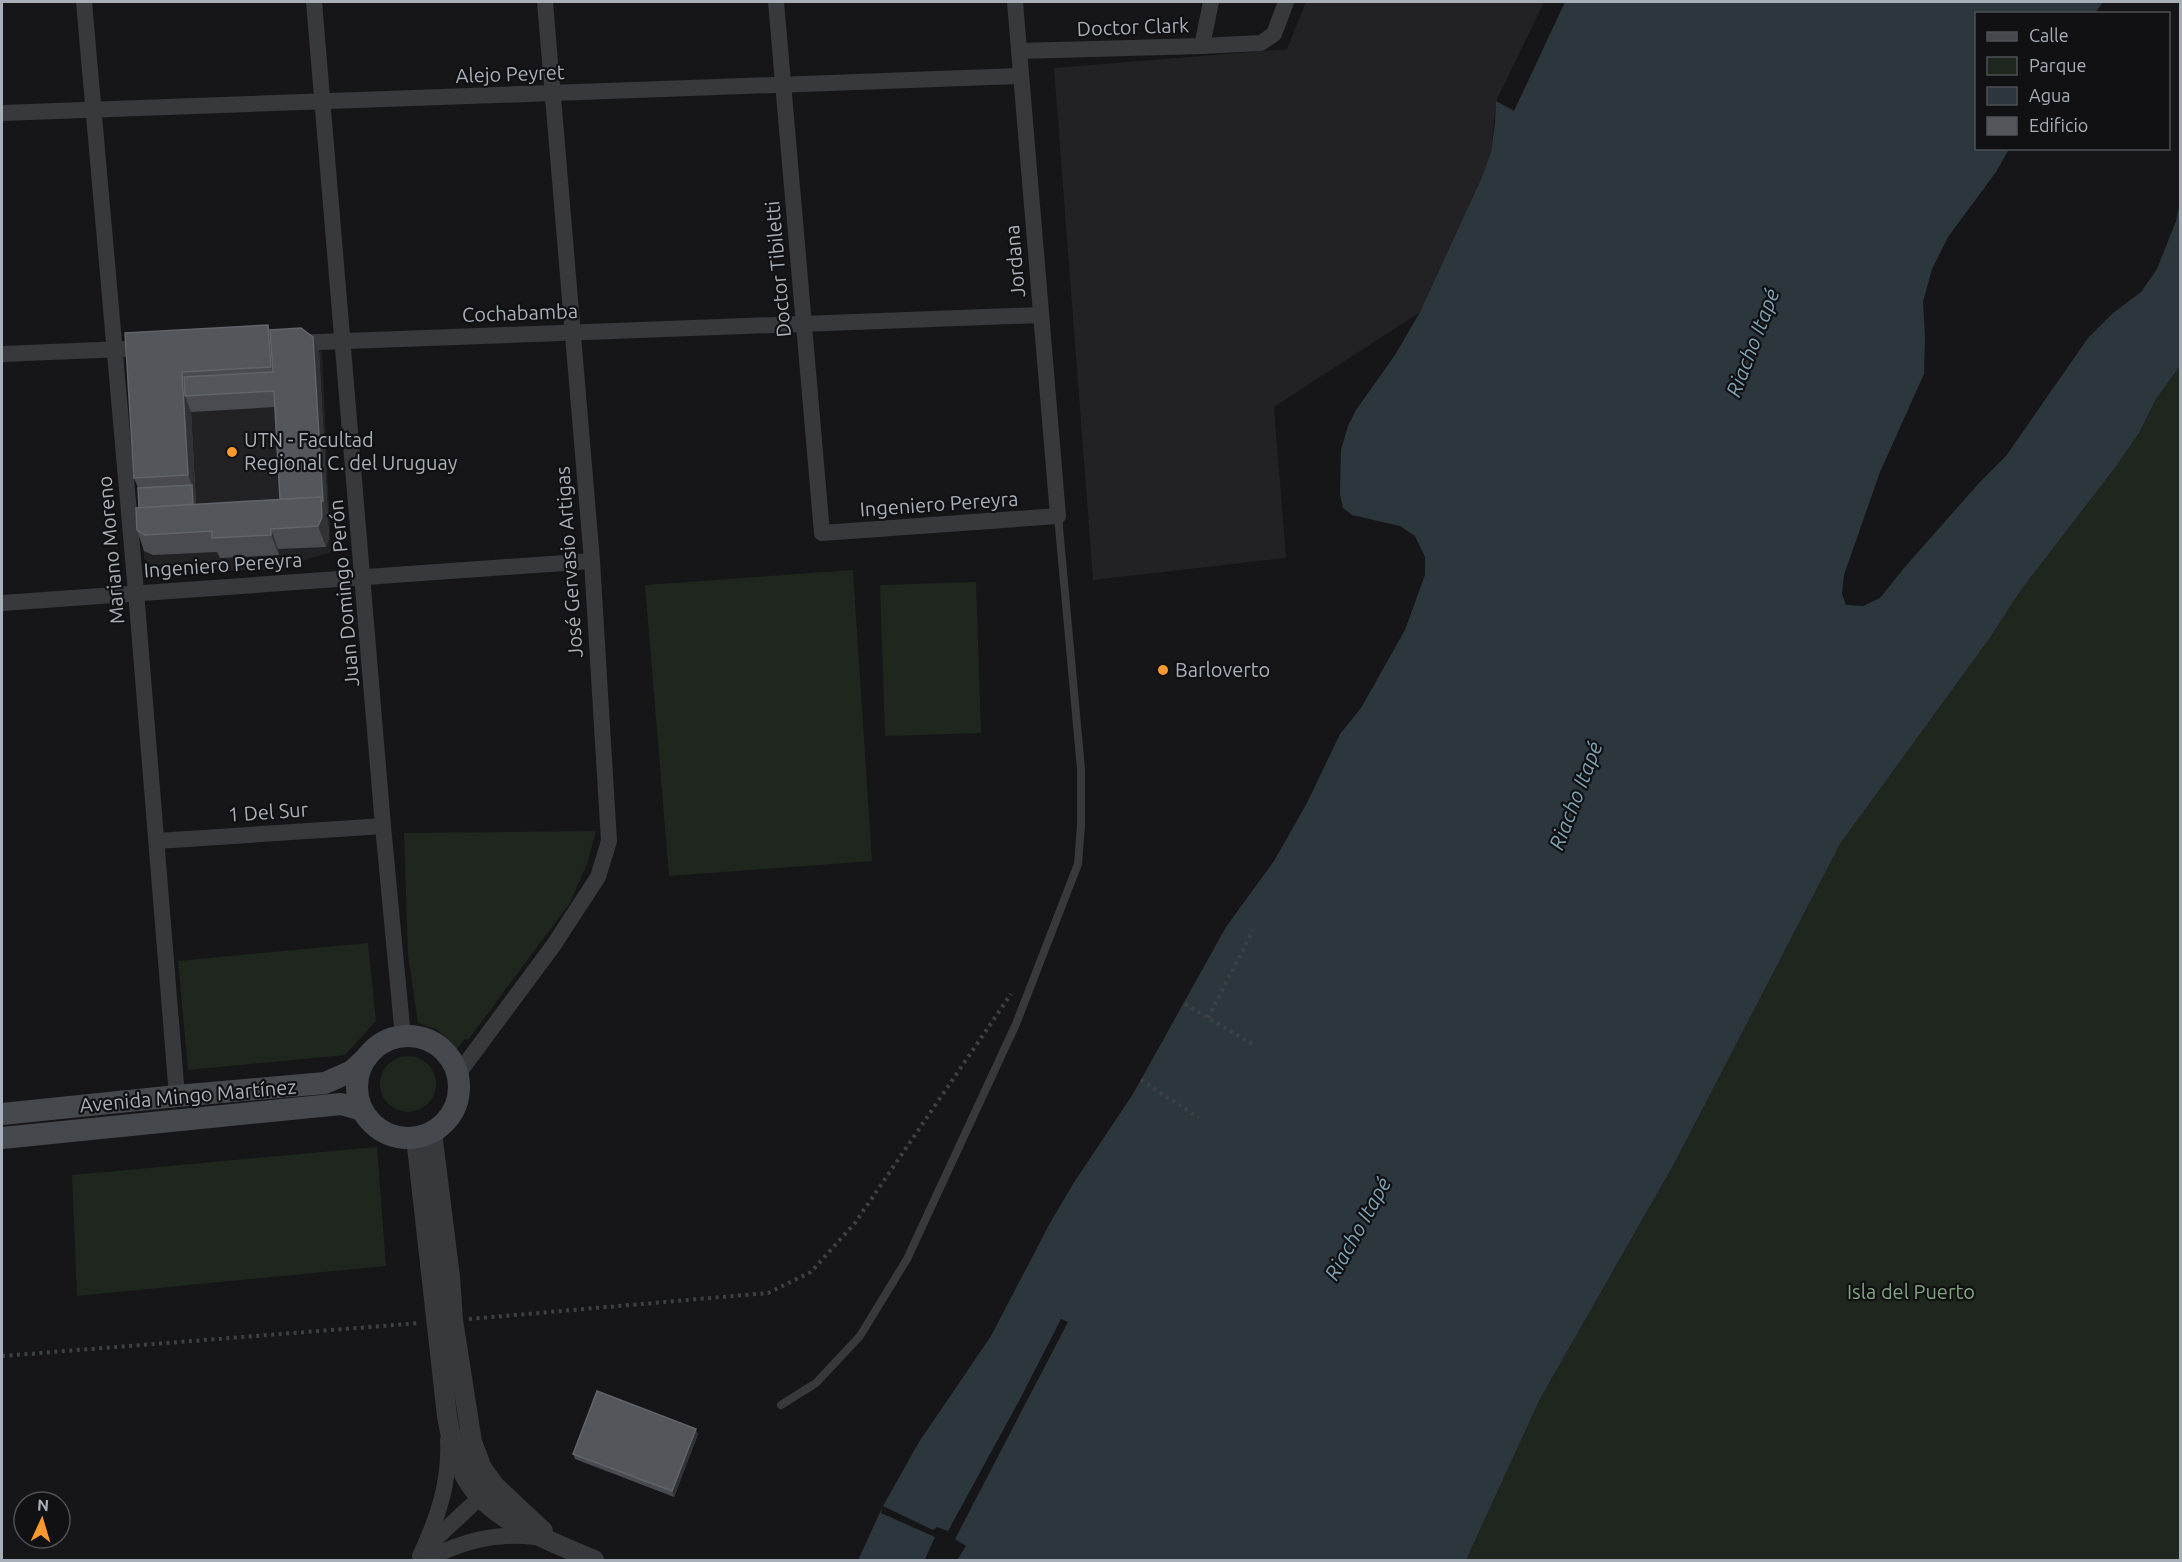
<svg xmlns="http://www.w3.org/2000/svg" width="2182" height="1562" font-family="Ubuntu,sans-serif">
  <rect width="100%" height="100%" fill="#161618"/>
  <g fill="#222225">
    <path d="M 1306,2 L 1544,2 L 1496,101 L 1491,152 L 1482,177 L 1420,312 L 1274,407 L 1286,558 L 1093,580 L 1054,68 L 1287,49 Z"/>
    <path d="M 306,343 L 322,351 L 331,552 L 273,570 L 157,570 L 144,559 L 130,351 Z"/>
  </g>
  <g fill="#1e261e">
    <path d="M 2180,366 L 2180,1560 L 1466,1560 L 1540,1399 L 1674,1164 L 1840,844 L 1989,639 L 2021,590 L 2117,465 L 2139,433 L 2156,399 Z"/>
    <path d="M 853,570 L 872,861 L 669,876 L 645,585 Z"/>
    <path d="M 976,582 L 981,733 L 885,736 L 880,585 Z"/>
    <path d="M 596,831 L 588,861 L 570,903 L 468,1040 L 465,1039 L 457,1049 L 438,1030 L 418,1023 L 408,955 L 404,833 Z"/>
    <path d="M 368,943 L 376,1021 L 345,1055 L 188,1070 L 178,961 Z"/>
    <circle cx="408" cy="1084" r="28"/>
    <path d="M 377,1147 L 386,1266 L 77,1296 L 72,1175 Z"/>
  </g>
  <path fill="#2c373d" d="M 1544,2 L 2103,2 L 2095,13 L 1976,14 L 1976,148 L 2009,149 L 1996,172 L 1948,237 L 1932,269 L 1923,302 L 1925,337 L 1924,374 L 1880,472 L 1844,575 L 1842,594 L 1846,605 L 1863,606 L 1880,598 L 1904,568 L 1980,482 L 2006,456 L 2088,338 L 2113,313 L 2141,292 L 2157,269 L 2176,221 L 2180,202 L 2180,366 L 2156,399 L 2139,433 L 2117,465 L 2021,590 L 1989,639 L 1840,844 L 1674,1164 L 1540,1399 L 1466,1560 L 858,1560 L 883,1506 L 919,1442 L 991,1336 L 1050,1223 L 1073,1184 L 1133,1094 L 1226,927 L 1274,861 L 1307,803 L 1340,734 L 1361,708 L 1405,630 L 1425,575 L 1425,557 L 1415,536 L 1400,526 L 1352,515 L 1343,508 L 1340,495 L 1341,450 L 1348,426 L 1356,410 L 1395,355 L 1420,312 L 1482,177 L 1491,152 L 1495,123 L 1496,101 Z"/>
  <g fill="#161618">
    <path d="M 1544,2 L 1565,2 L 1514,111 L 1496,101 Z"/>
    <path d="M 1061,1319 L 1068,1322 L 955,1539 L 966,1546 L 957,1560 L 927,1560 L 925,1559 L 935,1537 L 881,1513 L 883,1506 L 933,1530 L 937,1527 L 948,1531 L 1019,1401 Z"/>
  </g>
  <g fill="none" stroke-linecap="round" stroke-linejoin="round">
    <g stroke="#3d4044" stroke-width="4" stroke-dasharray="3 4.5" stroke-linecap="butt">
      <path d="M 1185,1004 L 1252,1044"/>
      <path d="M 1208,1018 L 1253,930"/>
      <path d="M 1141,1080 L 1199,1118"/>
      <path d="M 469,1319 L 768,1293 L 811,1272 L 855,1223 L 1011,994"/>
      <path d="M 2,1356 L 420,1323"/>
    </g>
    <path stroke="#37393d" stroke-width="8" d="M 781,1405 L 816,1383 L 860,1336 L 907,1259 L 1016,1024 L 1078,864 L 1081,825 L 1081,769 L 1058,516"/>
    <g stroke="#37393d" stroke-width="16">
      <path d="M 84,2 L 136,592 L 177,1096"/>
      <path d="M 314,2 L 383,826 L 403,1037"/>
      <path d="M 776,2 L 822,533 L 1058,516 L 1015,2"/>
      <path d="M 1202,46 L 1261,43 L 1274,34 L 1286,2"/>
      <path d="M 1019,51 L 1202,46 L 1211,2"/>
      <path d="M 2,113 L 1021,76"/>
      <path d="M 293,343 L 1041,315"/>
      <path d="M 2,354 L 124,349"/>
      <path d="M 2,603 L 592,561"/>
      <path d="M 157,841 L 383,826"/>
      <path d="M 458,1074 L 553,946 L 598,877 L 609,841 L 592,561 L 545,2"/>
      <path d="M 431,1543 L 489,1489"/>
      <path d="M 420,1556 C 438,1518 450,1482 448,1440"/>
      <path d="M 424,1560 C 462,1542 493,1532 535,1537"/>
    </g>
    <g stroke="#37393d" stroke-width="20">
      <path d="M 432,1132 L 450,1277 L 453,1320 L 472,1442 L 482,1468 L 495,1486 L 543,1531"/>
      <path d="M 416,1138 L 447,1416 C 450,1434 454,1452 462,1470 C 484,1520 547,1539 594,1560"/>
    </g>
    <g stroke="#45484d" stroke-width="22">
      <circle cx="408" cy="1087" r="51"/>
      <path d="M 2,1114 L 177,1096 L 325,1083 L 352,1071 L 367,1057"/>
      <path d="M 2,1138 L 341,1104 L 362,1110"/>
    </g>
  </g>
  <g fill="#494b50" fill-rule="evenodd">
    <path d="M 268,325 L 270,330 L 319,352 L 329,538 L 326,547 L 278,549 L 279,555 L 220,558 L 217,552 L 153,555 L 144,551 L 137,530 L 139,508 L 138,488 L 134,478 L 125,333 ZM 275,407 L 280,499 L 196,504 L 191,412 Z"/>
    <path d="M 698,1434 L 674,1497 L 575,1459 L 573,1454 Z"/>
  </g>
  <g fill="#303235">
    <path d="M 268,325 L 276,345 L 278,387 L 271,367 Z"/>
    <path d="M 313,337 L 319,352 L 328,517 L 323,502 Z"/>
    <path d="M 182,372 L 190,392 L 185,396 L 191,412 L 197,525 L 193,515 L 192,485 L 188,475 Z"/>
    <path d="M 321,497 L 328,517 L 329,538 L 326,547 L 318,526 Z"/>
    <path d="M 271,529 L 278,549 L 279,555 L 271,535 Z"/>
    <path d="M 696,1429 L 698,1434 L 674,1497 L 672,1491 Z"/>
  </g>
  <g fill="#53565b" stroke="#61646a" stroke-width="1.5">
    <path d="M 268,325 L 271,367 L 182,372 L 188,475 L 134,478 L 125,333 Z"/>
    <path d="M 301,328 L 313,337 L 323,502 L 321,497 L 280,499 L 274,391 L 185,396 L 184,377 L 273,372 L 270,330 Z"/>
    <path d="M 192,485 L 193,504 L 139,508 L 138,488 Z"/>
    <path d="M 321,497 L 322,517 L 318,526 L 271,529 L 271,535 L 212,538 L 212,531 L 145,535 L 137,530 L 136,508 Z"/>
    <path d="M 597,1391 L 696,1429 L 672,1491 L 573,1454 Z"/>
  </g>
  <g fill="#f9992e" stroke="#111113" stroke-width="2">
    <circle cx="232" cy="452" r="6"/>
    <circle cx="1163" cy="670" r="6"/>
  </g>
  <g text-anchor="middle" stroke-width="4.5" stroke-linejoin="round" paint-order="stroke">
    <g font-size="20" fill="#a8afb9" stroke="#111113">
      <text transform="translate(1133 27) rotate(-2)" y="7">Doctor Clark</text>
      <text transform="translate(510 74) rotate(-2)" y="7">Alejo Peyret</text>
      <text transform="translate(1015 261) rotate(-95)" y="7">Jordana</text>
      <text transform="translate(778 269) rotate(-95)" y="7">Doctor Tibiletti</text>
      <text transform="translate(520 313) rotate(-2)" y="7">Cochabamba</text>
      <text transform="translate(939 504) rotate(-4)" y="7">Ingeniero Pereyra</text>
      <text transform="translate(111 550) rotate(-95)" y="7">Mariano Moreno</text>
      <text transform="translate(569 562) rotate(-94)" y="7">José Gervasio Artigas</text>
      <text transform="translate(223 565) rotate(-4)" y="7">Ingeniero Pereyra</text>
      <text transform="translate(344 593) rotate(-95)" y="7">Juan Domingo Perón</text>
      <text transform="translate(268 812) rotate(-4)" y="7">1 Del Sur</text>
      <text transform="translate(188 1096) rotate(-5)" y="7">Avenida Mingo Martínez</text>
    </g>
    <g font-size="20" fill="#a8afb9" stroke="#111113" text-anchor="start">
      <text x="244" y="447">UTN - Facultad<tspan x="244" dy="23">Regional C. del Uruguay</tspan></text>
      <text x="1175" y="677">Barloverto</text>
    </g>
    <g font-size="20" fill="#81a47e" stroke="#111113">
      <text x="1911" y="1299">Isla del Puerto</text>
    </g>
    <g font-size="21" font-style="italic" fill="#7da2b5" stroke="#111113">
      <text transform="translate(1753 343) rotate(-69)" y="7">Riacho Itapé</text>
      <text transform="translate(1576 796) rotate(-69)" y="7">Riacho Itapé</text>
      <text transform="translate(1358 1229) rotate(-61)" y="7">Riacho Itapé</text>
    </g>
  </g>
  <rect width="2182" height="1562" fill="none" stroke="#a8afb9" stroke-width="6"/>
  <rect x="1975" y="12" width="195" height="138" fill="#111113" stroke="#4d5055" stroke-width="1.5"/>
  <rect x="1987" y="32" width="30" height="9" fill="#45484d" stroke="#4d5055" stroke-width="1.5"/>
  <text x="2029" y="42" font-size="18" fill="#a8afb9">Calle</text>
  <rect x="1987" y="57" width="30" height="18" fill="#1e261e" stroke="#4d5055" stroke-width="1.5"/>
  <text x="2029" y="72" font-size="18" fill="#a8afb9">Parque</text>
  <rect x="1987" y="87" width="30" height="18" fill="#2c373d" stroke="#4d5055" stroke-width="1.5"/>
  <text x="2029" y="102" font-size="18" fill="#a8afb9">Agua</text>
  <rect x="1987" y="117" width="30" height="18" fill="#53565b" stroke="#4d5055" stroke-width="1.5"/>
  <text x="2029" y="132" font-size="18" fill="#a8afb9">Edificio</text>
  <g transform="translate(42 1520) rotate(4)"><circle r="28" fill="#111113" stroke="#4d5055" stroke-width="1.5"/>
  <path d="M0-4.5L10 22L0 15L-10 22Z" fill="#f9992e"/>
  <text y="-9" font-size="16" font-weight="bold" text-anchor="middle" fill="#a8afb9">N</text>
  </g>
</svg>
